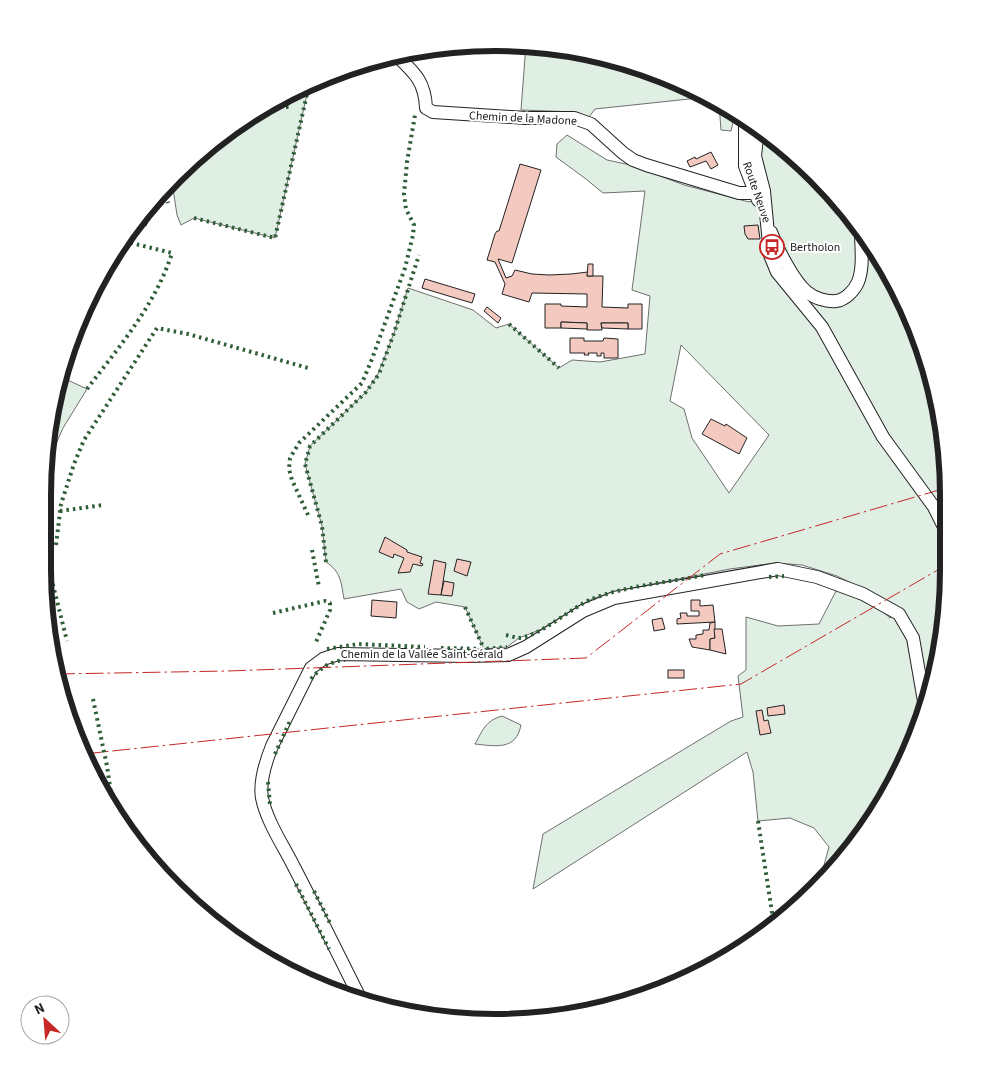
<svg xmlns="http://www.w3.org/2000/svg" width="991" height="1065" font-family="'Source Sans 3',sans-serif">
  <rect width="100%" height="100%" fill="#fff"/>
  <g fill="#e0efe3" stroke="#6f6f6f" fill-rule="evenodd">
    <path d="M 526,44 L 612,58 L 696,89 L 708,97 L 595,109 L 589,117 L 577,112 L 521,110 Z"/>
    <path d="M 309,85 L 275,238 L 194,218 L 181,225 L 177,215 L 172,182 L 197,155 L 269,103 Z"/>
    <path d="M 719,104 L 735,114 L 731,131 L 721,130 Z"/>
    <path d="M 753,125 L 771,136 L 836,197 L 888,269 L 924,350 L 945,436 L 948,570 L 940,658 L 914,743 L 872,821 L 818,887 L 829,847 L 814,828 L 790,818 L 758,821 L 753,772 L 747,752 L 533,889 L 543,834 L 731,721 L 743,717 L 738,676 L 746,670 L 746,617 L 778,626 L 819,624 L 837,589 L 880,609 L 890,618 L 898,611 L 879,597 L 837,576 L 802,565 L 775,563 L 730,569 L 617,591 L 592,599 L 579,606 L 542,629 L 519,638 L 507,647 L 484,649 L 465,607 L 436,602 L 419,609 L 407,602 L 401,589 L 344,599 C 341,582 341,572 326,562 L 322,526 L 305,464 L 310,446 L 366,392 L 378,374 L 394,333 L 408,288 L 473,310 L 496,328 L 509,324 L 559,368 L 572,360 L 600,362 L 645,354 L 650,296 L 632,290 L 645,191 L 603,193 L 586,179 L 556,157 L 557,144 L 567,135 L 607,160 L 635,166 L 684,185 L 749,202 L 767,196 ZM 681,345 L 769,435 L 729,493 L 692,438 L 684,409 L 670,401 Z"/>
    <path d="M 59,376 L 87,389 L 63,428 L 52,453 L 47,447 Z"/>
    <path d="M 502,716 L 521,725 C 516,751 495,746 475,744 C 483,730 485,721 502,716 Z"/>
  </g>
  <g fill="#f3c9c0" stroke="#222">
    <path d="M 711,152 L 718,165 L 711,169 L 706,161 L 690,167 L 687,161 L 695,157 L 696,159 Z"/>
    <path d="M 520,164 L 541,170 L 512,263 L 498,259 L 506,278 L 512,276 L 515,270 L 532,274 L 549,275 L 571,274 L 588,272 L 587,276 L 603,276 L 602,307 L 628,308 L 628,304 L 642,304 L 642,329 L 628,329 L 628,323 L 601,323 L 602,330 L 587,330 L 587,323 L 561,322 L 561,328 L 545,328 L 545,304 L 561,304 L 561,306 L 587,307 L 587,294 L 532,293 L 529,302 L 502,294 L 505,284 L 495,262 L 487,260 L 495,234 L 497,231 L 499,231 Z"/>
    <path d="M 145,210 L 151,213 L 146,226 L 135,222 Z"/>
    <path d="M 758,225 L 760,239 L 748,239 L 745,234 L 744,226 Z"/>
    <path d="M 588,264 L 593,264 L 593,276 L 587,276 Z"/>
    <path d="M 425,279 L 475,294 L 472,303 L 422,288 Z"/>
    <path d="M 487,307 L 501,318 L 498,323 L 484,311 Z"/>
    <path d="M 561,322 L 587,323 L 587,329 L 561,328 Z"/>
    <path d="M 601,323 L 628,323 L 628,329 L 602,328 Z"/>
    <path d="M 570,338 L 584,338 L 584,341 L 603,341 L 604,338 L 618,339 L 618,358 L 604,358 L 604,353 L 601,353 L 601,356 L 597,356 L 597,353 L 588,353 L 589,355 L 584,355 L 585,353 L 570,353 Z"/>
    <path d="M 711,419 L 725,426 L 726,424 L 747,438 L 739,454 L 702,434 Z"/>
    <path d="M 385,537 L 407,550 L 407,552 L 422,557 L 420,563 L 423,564 L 422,566 L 413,564 L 410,572 L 398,573 L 404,558 L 394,554 L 393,558 L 379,552 Z"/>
    <path d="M 457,559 L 471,562 L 467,576 L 454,571 Z"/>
    <path d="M 434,560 L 446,563 L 441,595 L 428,594 Z"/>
    <path d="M 444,581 L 454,583 L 452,596 L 441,595 Z"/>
    <path d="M 372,600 L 397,602 L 396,618 L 371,616 Z"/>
    <path d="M 691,600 L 700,600 L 700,606 L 713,605 L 715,622 L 677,624 L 677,619 L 681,618 L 680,613 L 687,613 L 687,616 L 699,616 L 699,611 L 691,611 Z"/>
    <path d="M 662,618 L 665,629 L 654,631 L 652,620 Z"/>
    <path d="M 715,622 L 715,638 L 710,639 L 710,650 L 692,647 L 689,639 L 696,639 L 696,635 L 703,634 L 703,630 L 709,630 L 710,623 Z"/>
    <path d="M 714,629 L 722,629 L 726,654 L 710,650 L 710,639 L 715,638 Z"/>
    <rect x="668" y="670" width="16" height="8"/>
    <path d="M 784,705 L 785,714 L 768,716 L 767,708 Z"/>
    <path d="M 762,710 L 764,721 L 768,720 L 771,733 L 760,735 L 756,711 Z"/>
  </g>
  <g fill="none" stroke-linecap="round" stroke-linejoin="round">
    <defs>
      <g id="minor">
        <path d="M 397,56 C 415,73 425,82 426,108 L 433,112 L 526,118 L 574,118 L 591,124 L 623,153 L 633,160 L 646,165 L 739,193 L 755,193"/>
        <path d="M 745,120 L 745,166 L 758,200"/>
        <path d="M 758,128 L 755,156 L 764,191 L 770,255 L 777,272 L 822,327 L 883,437 L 934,507 L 947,533"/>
        <path d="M 771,232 C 777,248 794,282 807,292 C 814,298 826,302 836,301 C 845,300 854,291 858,282 C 864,267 861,247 861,232"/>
        <path d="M 361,1000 C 339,956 317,911 294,867 C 283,845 267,822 262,798 C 259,781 266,761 272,746 L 311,668 L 323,659 L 338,654 L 468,656 L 508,655 L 526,647 L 583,611 L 614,598 L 778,569 L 817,577 L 863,594 L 899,614 L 913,638 L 925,707"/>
      </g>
    </defs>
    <use href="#minor" stroke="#222" stroke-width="14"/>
    <use href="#minor" stroke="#fff" stroke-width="12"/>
    <g stroke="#2f5e38" stroke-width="4" stroke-dasharray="2.5 4" stroke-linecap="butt">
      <path d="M 273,107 L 290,107"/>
      <path d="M 165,189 L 168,203"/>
      <path d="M 194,218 L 275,238 L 309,85"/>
      <path d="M 509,324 L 559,368"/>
      <path d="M 87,389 C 119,347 156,304 172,253 L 123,241"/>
      <path d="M 44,486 L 52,453"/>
      <path d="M 60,511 L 103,505"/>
      <path d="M 308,515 L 292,480 L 289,469 L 290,458 L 299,443 L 362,383 L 372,359 L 405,268 L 413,235 L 414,225 L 406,209 L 404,194 L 407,162 L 415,115"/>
      <path d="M 56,545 L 61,504 L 74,464 L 84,440 L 157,328 L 188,334 L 308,368"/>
      <path d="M 312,550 L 319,587"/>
      <path d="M 326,562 L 322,526 L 305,464 L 310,446 L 366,392 L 379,374 L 394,333 L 419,255"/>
      <path d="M 48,565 L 67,641"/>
      <path d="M 769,577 L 784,576"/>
      <path d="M 465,607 L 484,649"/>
      <path d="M 273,613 L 325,601 L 330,603 L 330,610 L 316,642"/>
      <path d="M 506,635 C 510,636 514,637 518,638 C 538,638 572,607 592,599 C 625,586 670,582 705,575"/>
      <path d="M 441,648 L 484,649 L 507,647"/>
      <path d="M 327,649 L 358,644 L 425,647"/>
      <path d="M 311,679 C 320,668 331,661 345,660"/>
      <path d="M 93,699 L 107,766 L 113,808"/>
      <path d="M 275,754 L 291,719"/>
      <path d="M 268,782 L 270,805"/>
      <path d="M 758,821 L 773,919"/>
      <path d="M 296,884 L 329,949"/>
      <path d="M 314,891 L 330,923"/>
    </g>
    <g stroke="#c62828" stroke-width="1" stroke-dasharray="18 4 2.5 4" stroke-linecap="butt">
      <path d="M 57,674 L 228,671 L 586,658 L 720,554 L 946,488"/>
      <path d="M 84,754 L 741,684 L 948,564"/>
    </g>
  </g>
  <defs>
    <symbol id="bus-ring" viewBox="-11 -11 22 22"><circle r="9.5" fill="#fff" stroke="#c62828" stroke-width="1.5"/><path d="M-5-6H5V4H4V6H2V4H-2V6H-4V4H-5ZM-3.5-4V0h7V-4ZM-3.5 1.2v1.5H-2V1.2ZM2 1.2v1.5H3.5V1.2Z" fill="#c62828"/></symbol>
  </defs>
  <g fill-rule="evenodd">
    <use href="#bus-ring" x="758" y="233" width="28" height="28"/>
  </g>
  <g text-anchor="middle" stroke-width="4" stroke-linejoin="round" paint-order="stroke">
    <g font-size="12" fill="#222" stroke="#fff">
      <text transform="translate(523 118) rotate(3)" y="4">Chemin de la Madone</text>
      <text transform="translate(757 192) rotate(71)" y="4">Route Neuve</text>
      <text x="422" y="658">Chemin de la Vallée Saint-Gérald</text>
    </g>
    <g font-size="12" fill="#222" stroke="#fff" text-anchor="start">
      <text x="790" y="251">Bertholon</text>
    </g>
  </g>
  <path d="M0 0H991V1065H0ZM495 51H496A444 444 0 0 1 940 495V570A444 444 0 0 1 496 1014H495A444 444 0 0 1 51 570V495A444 444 0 0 1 495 51Z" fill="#fff" fill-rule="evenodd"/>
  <path fill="none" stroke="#222" stroke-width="6" d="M495 51H496A444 444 0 0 1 940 495V570A444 444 0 0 1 496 1014H495A444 444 0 0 1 51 570V495A444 444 0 0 1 495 51Z"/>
  <g transform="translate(45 1020) rotate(334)"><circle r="24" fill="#ffffff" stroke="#a7a7a7"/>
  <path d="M0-4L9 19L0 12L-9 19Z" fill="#c62828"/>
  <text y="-8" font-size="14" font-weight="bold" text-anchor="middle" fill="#222222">N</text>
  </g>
</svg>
